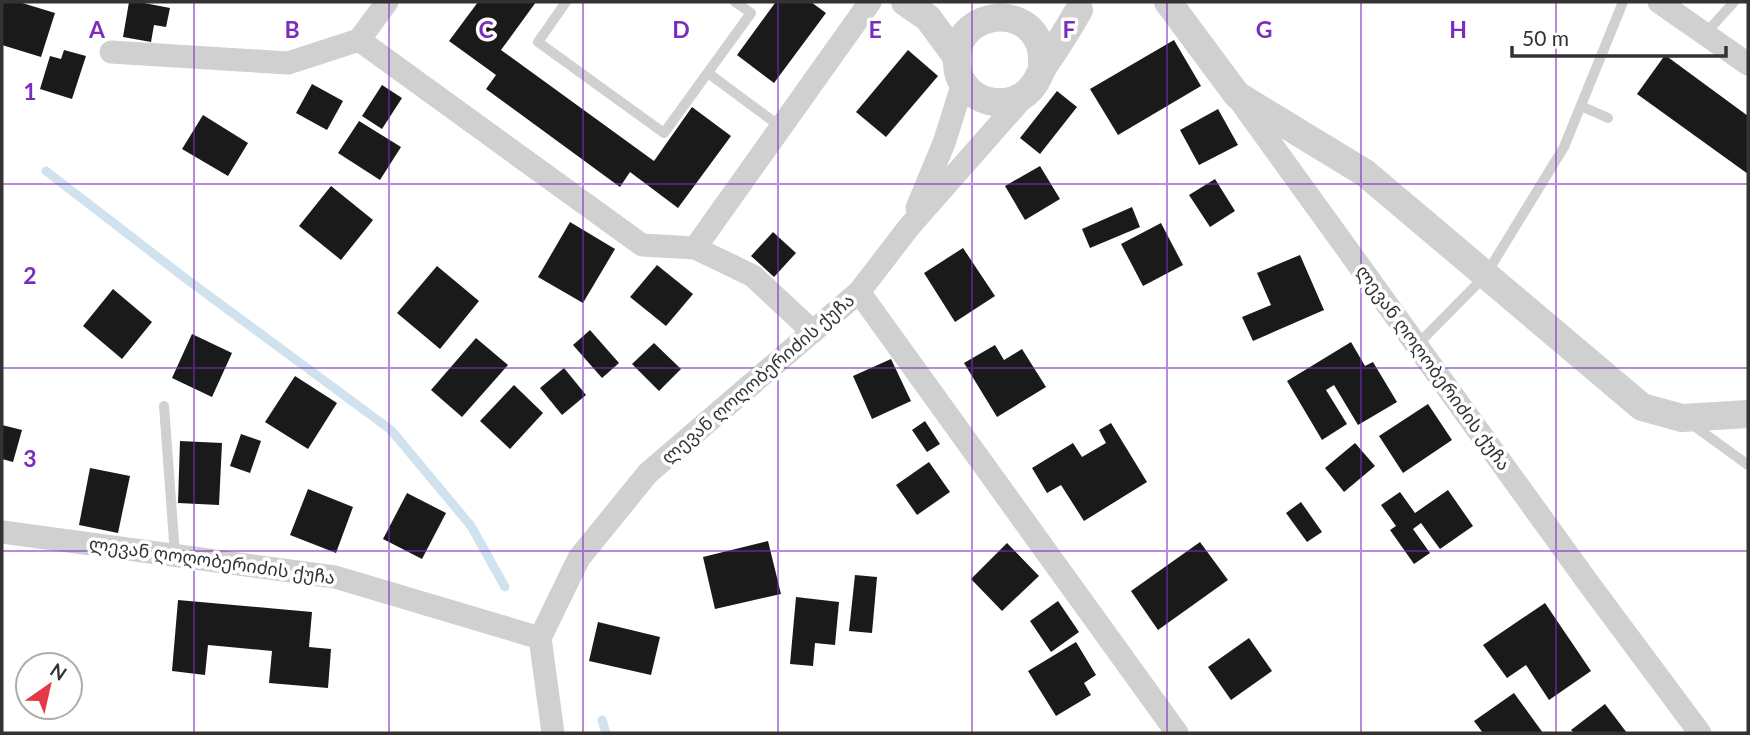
<svg xmlns="http://www.w3.org/2000/svg" width="1750" height="735" font-family="Lato,'Noto Sans Georgian',sans-serif">
  <rect width="100%" height="100%" fill="#fff"/>
  <g fill="none" stroke-linecap="round" stroke-linejoin="round">
    <g stroke="#cfe2ee" stroke-width="9">
      <path d="M 46,171 L 185,278 L 391,430 L 471,526 L 505,587"/>
      <path d="M 602,720 L 606,733"/>
    </g>
  </g>
  <g fill="#1a1a1a">
    <path d="M 2,2 L 19,2 L 55,13 L 41,57 L 2,45 Z"/>
    <path d="M 129,2 L 139,2 L 170,8 L 166,27 L 154,25 L 151,42 L 123,37 Z"/>
    <path d="M 478,2 L 536,2 L 501,50 L 654,161 L 692,107 L 731,136 L 678,208 L 630,172 L 620,187 L 486,89 L 496,75 L 449,41 Z"/>
    <path d="M 773,2 L 811,2 L 826,13 L 774,83 L 737,55 L 775,3 Z"/>
    <path d="M 1174,40 L 1201,86 L 1118,135 L 1090,89 Z"/>
    <path d="M 64,50 L 86,56 L 72,99 L 40,89 L 50,56 L 61,59 Z"/>
    <path d="M 908,50 L 938,76 L 886,137 L 856,112 Z"/>
    <path d="M 1665,55 L 1748,116 L 1748,174 L 1637,94 Z"/>
    <path d="M 312,84 L 343,101 L 327,130 L 296,113 Z"/>
    <path d="M 382,85 L 402,98 L 382,129 L 362,116 Z"/>
    <path d="M 1057,91 L 1077,107 L 1040,154 L 1020,138 Z"/>
    <path d="M 1218,109 L 1238,145 L 1199,165 L 1180,130 Z"/>
    <path d="M 203,115 L 248,143 L 228,176 L 182,149 Z"/>
    <path d="M 359,121 L 401,147 L 380,180 L 338,153 Z"/>
    <path d="M 1040,166 L 1060,199 L 1025,220 L 1005,186 Z"/>
    <path d="M 1215,179 L 1235,211 L 1210,227 L 1189,195 Z"/>
    <path d="M 331,186 L 373,220 L 341,260 L 299,226 Z"/>
    <path d="M 1132,207 L 1140,227 L 1090,248 L 1082,229 Z"/>
    <path d="M 570,222 L 615,249 L 583,303 L 538,277 Z"/>
    <path d="M 1161,223 L 1183,265 L 1143,286 L 1121,244 Z"/>
    <path d="M 773,232 L 796,253 L 774,277 L 751,256 Z"/>
    <path d="M 963,248 L 995,296 L 955,322 L 924,273 Z"/>
    <path d="M 1300,255 L 1324,310 L 1253,341 L 1242,317 L 1271,305 L 1257,273 Z"/>
    <path d="M 657,265 L 693,294 L 666,326 L 630,297 Z"/>
    <path d="M 437,266 L 479,301 L 440,349 L 397,313 Z"/>
    <path d="M 113,289 L 152,322 L 122,359 L 83,326 Z"/>
    <path d="M 590,330 L 619,363 L 602,378 L 573,345 Z"/>
    <path d="M 192,334 L 232,353 L 212,397 L 172,378 Z"/>
    <path d="M 476,338 L 508,365 L 462,417 L 431,390 Z"/>
    <path d="M 1351,342 L 1365,366 L 1373,362 L 1397,402 L 1358,425 L 1334,385 L 1326,390 L 1347,424 L 1322,440 L 1287,381 Z"/>
    <path d="M 654,343 L 681,369 L 659,391 L 632,364 Z"/>
    <path d="M 995,345 L 1004,360 L 1022,349 L 1046,387 L 997,417 L 964,363 Z"/>
    <path d="M 891,359 L 911,401 L 872,419 L 853,376 Z"/>
    <path d="M 564,368 L 586,395 L 562,415 L 540,388 Z"/>
    <path d="M 295,376 L 337,403 L 308,449 L 265,422 Z"/>
    <path d="M 514,385 L 543,413 L 510,449 L 480,421 Z"/>
    <path d="M 1428,404 L 1452,440 L 1403,473 L 1379,436 Z"/>
    <path d="M 925,421 L 940,444 L 927,452 L 912,430 Z"/>
    <path d="M 1111,423 L 1147,482 L 1084,521 L 1061,485 L 1047,493 L 1032,468 L 1073,443 L 1082,457 L 1106,443 L 1099,430 Z"/>
    <path d="M 2,425 L 22,430 L 13,462 L 2,459 Z"/>
    <path d="M 241,434 L 261,441 L 250,473 L 230,466 Z"/>
    <path d="M 180,441 L 222,443 L 219,505 L 178,503 Z"/>
    <path d="M 1355,443 L 1375,466 L 1344,492 L 1325,468 Z"/>
    <path d="M 929,462 L 950,492 L 917,515 L 896,485 Z"/>
    <path d="M 90,468 L 130,476 L 118,533 L 79,525 Z"/>
    <path d="M 308,489 L 353,507 L 336,553 L 290,535 Z"/>
    <path d="M 1448,490 L 1473,526 L 1440,549 L 1421,523 L 1413,529 L 1430,553 L 1414,564 L 1390,530 L 1396,526 L 1381,505 L 1400,492 L 1415,513 Z"/>
    <path d="M 407,493 L 446,513 L 422,559 L 383,539 Z"/>
    <path d="M 1301,502 L 1322,532 L 1307,542 L 1286,513 Z"/>
    <path d="M 768,541 L 781,594 L 715,609 L 703,557 Z"/>
    <path d="M 1200,542 L 1228,580 L 1158,630 L 1131,591 Z"/>
    <path d="M 1007,543 L 1039,576 L 1002,611 L 971,579 Z"/>
    <path d="M 855,575 L 877,577 L 872,633 L 849,631 Z"/>
    <path d="M 796,597 L 839,602 L 835,645 L 815,643 L 813,666 L 790,664 Z"/>
    <path d="M 178,600 L 312,612 L 309,647 L 331,649 L 328,688 L 269,683 L 272,651 L 208,645 L 205,675 L 172,671 Z"/>
    <path d="M 1058,601 L 1079,632 L 1051,652 L 1030,621 Z"/>
    <path d="M 1545,603 L 1591,671 L 1549,700 L 1526,665 L 1507,678 L 1483,645 Z"/>
    <path d="M 598,622 L 660,637 L 651,675 L 589,661 Z"/>
    <path d="M 1249,638 L 1272,671 L 1231,700 L 1208,667 Z"/>
    <path d="M 1076,642 L 1096,675 L 1084,683 L 1091,695 L 1056,716 L 1028,671 Z"/>
    <path d="M 1514,693 L 1543,733 L 1483,733 L 1474,721 Z"/>
    <path d="M 1605,704 L 1627,733 L 1574,733 L 1571,730 Z"/>
  </g>
  <g fill="none" stroke-linecap="round" stroke-linejoin="round">
    <g stroke="#d0d0d0" stroke-width="10">
      <path d="M 566,2 L 538,42 L 664,133 L 751,13 L 735,2"/>
      <path d="M 1705,34 L 1734,2"/>
      <path d="M 708,73 L 781,127"/>
      <path d="M 1581,106 L 1608,118"/>
      <path d="M 1417,345 L 1485,276 L 1564,147 L 1623,2"/>
      <path d="M 164,406 L 175,555"/>
      <path d="M 1690,423 L 1748,465"/>
    </g>
    <g stroke="#d0d0d0" stroke-width="23">
      <path d="M 1659,2 L 1748,64"/>
      <path d="M 359,40 L 642,245 L 695,248 L 753,276 L 813,332"/>
      <path d="M 111,52 L 288,63 L 359,40 L 387,2"/>
      <path d="M 1238,98 L 1589,584 L 1700,733"/>
      <path d="M 917,208 L 944,143 L 963,83"/>
      <path d="M 695,248 L 870,2"/>
      <path d="M 859,292 L 1177,733"/>
      <path d="M 2,532 L 335,577 L 540,638"/>
      <path d="M 553,733 L 540,638 L 579,558 L 648,473 L 859,292 L 909,227 L 1027,93"/>
    </g>
    <g stroke="#d0d0d0" stroke-width="28">
      <path d="M 905,2 L 928,18 L 956,56"/>
      <path d="M 1168,2 L 1237,95 L 1365,173 L 1642,407 L 1682,418 L 1748,414"/>
      <path d="M 1042,69 C 1042,60 1043,51 1039,43 C 1022,0 952,15 957,63 C 957,70 959,78 963,83 C 969,92 979,99 989,101 C 1007,105 1025,99 1035,83 C 1039,77 1041,70 1045,64 C 1057,47 1068,29 1079,10"/>
    </g>
  </g>
  <path fill="none" stroke="#7b2cbf" stroke-width="2" stroke-opacity="0.55" d="M 194,2 L 194,733M 389,2 L 389,733M 583,2 L 583,733M 778,2 L 778,733M 972,2 L 972,733M 1167,2 L 1167,733M 1361,2 L 1361,733M 1556,2 L 1556,733M 2,184 L 1748,184M 2,368 L 1748,368M 2,551 L 1748,551"/>
  <g text-anchor="middle" stroke-width="7" stroke-linejoin="round" paint-order="stroke">
    <g font-size="18" fill="#333" stroke="#fff">
      <text transform="translate(1433 368) rotate(54)" y="6">ლევან ღოღობერიძის ქუჩა</text>
      <text transform="translate(758 379) rotate(-41)" y="6">ლევან ღოღობერიძის ქუჩა</text>
      <text transform="translate(212 561) rotate(8)" y="6">ლევან ღოღობერიძის ქუჩა</text>
    </g>
  </g>
  <g font-size="23" text-anchor="middle" font-weight="bold" fill="#7b2cbf" stroke="#fff" stroke-width="7" stroke-linejoin="round" paint-order="stroke">
    <text x="97" y="38">A</text>
    <text x="292" y="38">B</text>
    <text x="486" y="38">C</text>
    <text x="681" y="38">D</text>
    <text x="875" y="38">E</text>
    <text x="1069" y="38">F</text>
    <text x="1264" y="38">G</text>
    <text x="1458" y="38">H</text>
    <text x="30" y="100">1</text>
    <text x="30" y="284">2</text>
    <text x="30" y="467">3</text>
  </g>
  <rect width="1750" height="735" fill="none" stroke="#333333" stroke-width="7"/>
  <g transform="translate(49 686) rotate(34)"><circle r="33" fill="#ffffff" stroke="#adadad" stroke-width="2"/>
  <path d="M0-5L12 26L0 18L-12 26Z" fill="#e63946"/>
  <text y="-10" font-size="19" font-weight="bold" text-anchor="middle" fill="#333333">N</text>
  </g>
  <path d="M1512 46v10h214v-10" fill="none" stroke="#333333" stroke-width="3.5"/>
  <text x="1522" y="46" font-size="21" fill="#333333" stroke="#ffffff" stroke-width="5" paint-order="stroke">50 m</text>
</svg>
